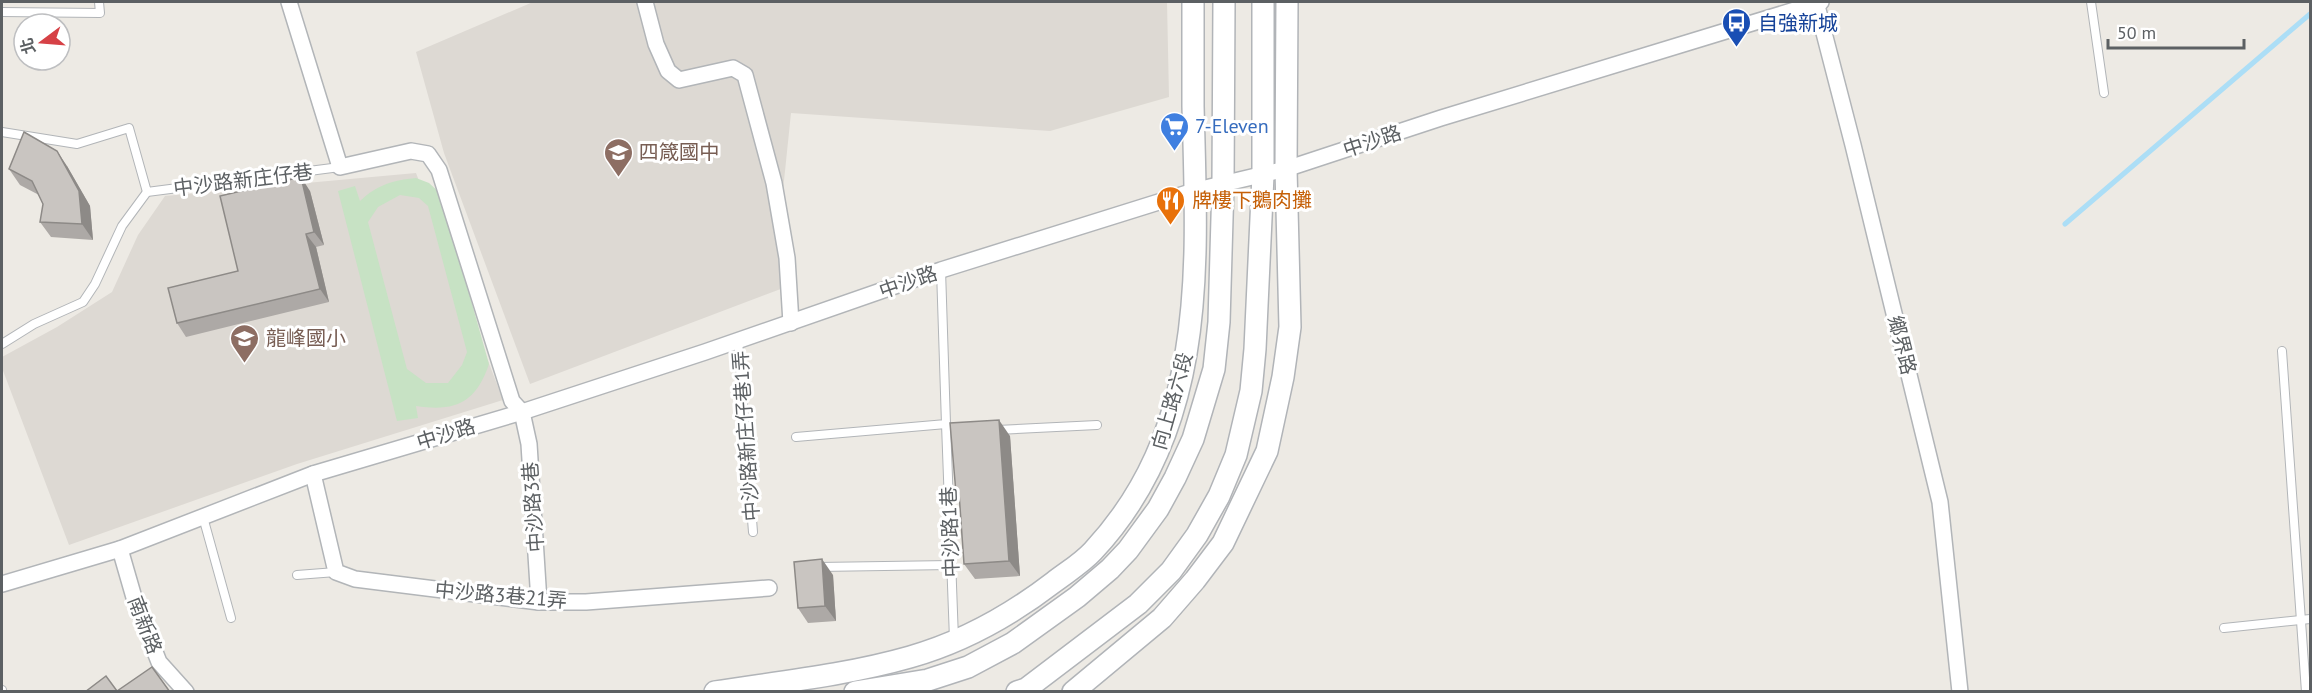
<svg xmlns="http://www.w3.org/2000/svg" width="2312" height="693" font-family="'PT Sans','Noto Sans TC',sans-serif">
  <rect width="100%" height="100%" fill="#edeae4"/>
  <g fill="#ddd9d3">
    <path d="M 533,2 L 1167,2 L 1169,97 L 1050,131 L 791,113 L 782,200 L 786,287 L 530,384 L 444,153 L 416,52 Z"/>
    <path d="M 416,173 L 503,400 L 297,464 L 69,545 L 2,368 L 2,357 L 57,327 L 112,292 L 138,235 L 165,196 Z"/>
  </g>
  <path fill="#c7e2c4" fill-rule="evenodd" d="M 416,178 L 429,183 L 441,194 L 489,364 C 476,403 455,412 416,406 L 418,418 L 397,421 L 338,191 L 355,186 L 360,201 C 377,185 393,180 416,178 ZM 400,195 L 419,198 L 428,206 L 467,352 L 462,365 L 448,383 L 426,383 L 407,369 L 368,222 L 378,207 Z"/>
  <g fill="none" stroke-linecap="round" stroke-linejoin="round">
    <path stroke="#acdef6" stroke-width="5" d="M 2065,224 L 2310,14"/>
    <defs>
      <g id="service">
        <path d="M 2091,2 L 2104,93"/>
        <path d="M 2,12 L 100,13 L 99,2"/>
        <path d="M 2,132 L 77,144 L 129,128 L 147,192 L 340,167"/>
        <path d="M 738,341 L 753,532"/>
        <path d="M 2,344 L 34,324 L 83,302 L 95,284 L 122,226 L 147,192"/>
        <path d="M 2282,351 L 2306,692"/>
        <path d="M 946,424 L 954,639"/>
        <path d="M 997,430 L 1097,425"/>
        <path d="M 796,437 L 946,424 L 941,270"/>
        <path d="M 203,517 L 231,618"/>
        <path d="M 818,567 L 951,565"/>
        <path d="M 297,575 L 336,572"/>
        <path d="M 2224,628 L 2310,619"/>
        <path d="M 2,690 L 2,692"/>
      </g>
      <g id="minor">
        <path d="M 289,2 L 340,167 L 411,151 L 428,154 L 439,170 L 512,401 L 522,412 L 529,444 L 539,602"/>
        <path d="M 645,2 L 656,44 L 668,71 L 679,80 L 733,68 L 745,75 L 774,183 L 787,258 L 791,323"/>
        <path d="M 1816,2 L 1853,145 L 1940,502 L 1960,692"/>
        <path d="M 313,474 L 336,572 L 355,579 L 539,602 L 586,602 L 769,588"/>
        <path d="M 120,549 L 135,601 L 159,662 L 186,692"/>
        <path d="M 2,584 L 120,549 L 313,474 L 522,412 L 705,352 L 941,270 L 1197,190 L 1286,169 L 1441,118 L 1821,2"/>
      </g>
      <g id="secondary">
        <path d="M 715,692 C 780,682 847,675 910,657 C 963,642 1011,615 1054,582 C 1067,572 1082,563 1093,551 C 1209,427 1197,263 1193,106 C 1193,71 1193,36 1193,2"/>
        <path d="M 855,692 L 928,680 L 968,667 L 1013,643 L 1077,597 L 1110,569 L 1128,550 L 1158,509 L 1175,478 L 1193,439 L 1214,369 L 1219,322 L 1223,184 L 1224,2"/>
        <path d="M 1017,692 L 1026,689 L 1138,604 L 1171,571 L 1197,535 L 1219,496 L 1236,455 L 1251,391 L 1255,349 L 1263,175 L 1263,2"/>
        <path d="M 1073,692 L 1162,618 L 1195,580 L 1223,543 L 1267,451 L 1283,377 L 1290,327 L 1286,169 L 1287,2"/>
      </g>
    </defs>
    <use href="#service" stroke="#b2b5b8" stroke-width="10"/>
    <use href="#minor" stroke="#b2b5b8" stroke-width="18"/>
    <use href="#secondary" stroke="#b1b4b8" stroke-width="24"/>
    <use href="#service" stroke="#fff" stroke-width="8"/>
    <use href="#minor" stroke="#fff" stroke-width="15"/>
    <use href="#secondary" stroke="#fff" stroke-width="21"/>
  </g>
  <g fill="#ada9a6">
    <path d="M 67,166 L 90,206 L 93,240 L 51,237 L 40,222 L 43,204 L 39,195 L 20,185 L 9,169 Z"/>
    <path d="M 310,191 L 324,245 L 316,247 L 329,302 L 186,337 L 177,323 L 238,271 Z"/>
    <path d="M 1010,436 L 1020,576 L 975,579 L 964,564 L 959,499 L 956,493 Z"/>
    <path d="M 833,575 L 836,621 L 808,623 L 798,608 Z"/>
  </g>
  <g fill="#8d8a87">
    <path d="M 57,151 L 67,166 L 90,206 L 93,240 L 82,224 Z"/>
    <path d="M 301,177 L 310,191 L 324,245 L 314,232 Z"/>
    <path d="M 306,234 L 316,247 L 329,302 L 320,289 Z"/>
    <path d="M 999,420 L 1010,436 L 1020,576 L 1009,561 Z"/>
    <path d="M 822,559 L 833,575 L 836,621 L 825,606 Z"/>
  </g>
  <g fill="#c9c5c1" stroke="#8d8a87" stroke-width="1.5">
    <path d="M 24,132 L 57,151 L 79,191 L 82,224 L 40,222 L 43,204 L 32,181 L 9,169 Z"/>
    <path d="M 301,177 L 314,232 L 306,234 L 320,289 L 177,323 L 168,288 L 238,271 L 220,196 Z"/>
    <path d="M 999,420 L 1009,561 L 964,564 L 959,493 L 956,493 L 950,423 Z"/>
    <path d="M 822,559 L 825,606 L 798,608 L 794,562 Z"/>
    <path d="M 152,667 L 170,692 L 85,692 L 106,676 L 117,691 Z"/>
  </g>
  <defs>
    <symbol id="bus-pin" viewBox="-11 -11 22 30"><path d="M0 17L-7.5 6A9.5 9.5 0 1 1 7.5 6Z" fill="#1a4fb4" stroke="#fff"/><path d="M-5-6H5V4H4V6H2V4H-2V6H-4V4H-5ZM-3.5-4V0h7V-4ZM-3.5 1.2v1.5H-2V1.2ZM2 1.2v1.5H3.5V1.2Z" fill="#fff"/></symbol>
    <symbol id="supermarket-pin" viewBox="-11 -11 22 30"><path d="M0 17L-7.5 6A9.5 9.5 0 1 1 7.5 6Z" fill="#3f7fe0" stroke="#fff"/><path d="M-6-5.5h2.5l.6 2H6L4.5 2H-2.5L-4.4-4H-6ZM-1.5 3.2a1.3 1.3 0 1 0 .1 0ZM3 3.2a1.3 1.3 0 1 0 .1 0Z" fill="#fff"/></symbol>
    <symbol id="school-pin" viewBox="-11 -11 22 30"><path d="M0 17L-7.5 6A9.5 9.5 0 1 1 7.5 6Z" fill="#8d6e63" stroke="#fff"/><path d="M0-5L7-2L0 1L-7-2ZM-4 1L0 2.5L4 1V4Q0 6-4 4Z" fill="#fff"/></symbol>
    <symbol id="restaurant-pin" viewBox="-11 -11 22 30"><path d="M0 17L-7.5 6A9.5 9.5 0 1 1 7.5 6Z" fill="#e8710a" stroke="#fff"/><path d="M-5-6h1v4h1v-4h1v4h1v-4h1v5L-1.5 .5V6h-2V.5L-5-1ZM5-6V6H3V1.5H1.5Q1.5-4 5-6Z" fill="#fff"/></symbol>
  </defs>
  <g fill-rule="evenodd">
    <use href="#bus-pin" x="1720" y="6" width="33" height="45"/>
    <use href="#supermarket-pin" x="1158" y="110" width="33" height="45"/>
    <use href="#school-pin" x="602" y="136" width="33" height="45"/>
    <use href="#restaurant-pin" x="1154" y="184" width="33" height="45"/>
    <use href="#school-pin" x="228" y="322" width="33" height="45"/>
  </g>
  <g text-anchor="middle" stroke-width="6" stroke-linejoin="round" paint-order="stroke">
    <g font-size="20" fill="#164399" stroke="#fff" text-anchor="start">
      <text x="1758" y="30">自強新城</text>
    </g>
    <g font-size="20" fill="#366cbe" stroke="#fff" text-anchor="start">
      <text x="1195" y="133">7-Eleven</text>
    </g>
    <g font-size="20" fill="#5c6063" stroke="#fff">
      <text transform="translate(1372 141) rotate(-18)" y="7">中沙路</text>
      <text transform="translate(243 180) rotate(-7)" y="7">中沙路新庄仔巷</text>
      <text transform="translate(908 282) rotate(-19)" y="7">中沙路</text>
      <text transform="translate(1902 345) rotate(76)" y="7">鄉界路</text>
      <text transform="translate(1172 401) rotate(-74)" y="7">向上路六段</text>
      <text transform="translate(446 434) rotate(-17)" y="7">中沙路</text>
      <text transform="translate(746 436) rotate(-94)" y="7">中沙路新庄仔巷1弄</text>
      <text transform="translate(533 507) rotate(-94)" y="7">中沙路3巷</text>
      <text transform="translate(950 532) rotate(-92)" y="7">中沙路1巷</text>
      <text transform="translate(501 595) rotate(5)" y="7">中沙路3巷21弄</text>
      <text transform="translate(145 625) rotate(69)" y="7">南新路</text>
    </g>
    <g font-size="20" fill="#785e54" stroke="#fff" text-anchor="start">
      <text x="639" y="159">四箴國中</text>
      <text x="266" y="345">龍峰國小</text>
    </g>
    <g font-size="20" fill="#c56008" stroke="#fff" text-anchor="start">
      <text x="1192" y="207">牌樓下鵝肉攤</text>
    </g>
  </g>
  <rect width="2312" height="693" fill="none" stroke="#5c6063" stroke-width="6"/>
  <g transform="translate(42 42) rotate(254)"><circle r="28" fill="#ffffff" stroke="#bebfc1" stroke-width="1.5"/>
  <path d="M0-4.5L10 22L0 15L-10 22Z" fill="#d64146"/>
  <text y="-9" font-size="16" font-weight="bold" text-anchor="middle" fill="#5c6063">北</text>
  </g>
  <path d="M2108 39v9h136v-9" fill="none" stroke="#5c6063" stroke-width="3"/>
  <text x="2117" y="39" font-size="18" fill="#5c6063" stroke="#ffffff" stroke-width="4.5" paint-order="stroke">50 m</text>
</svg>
